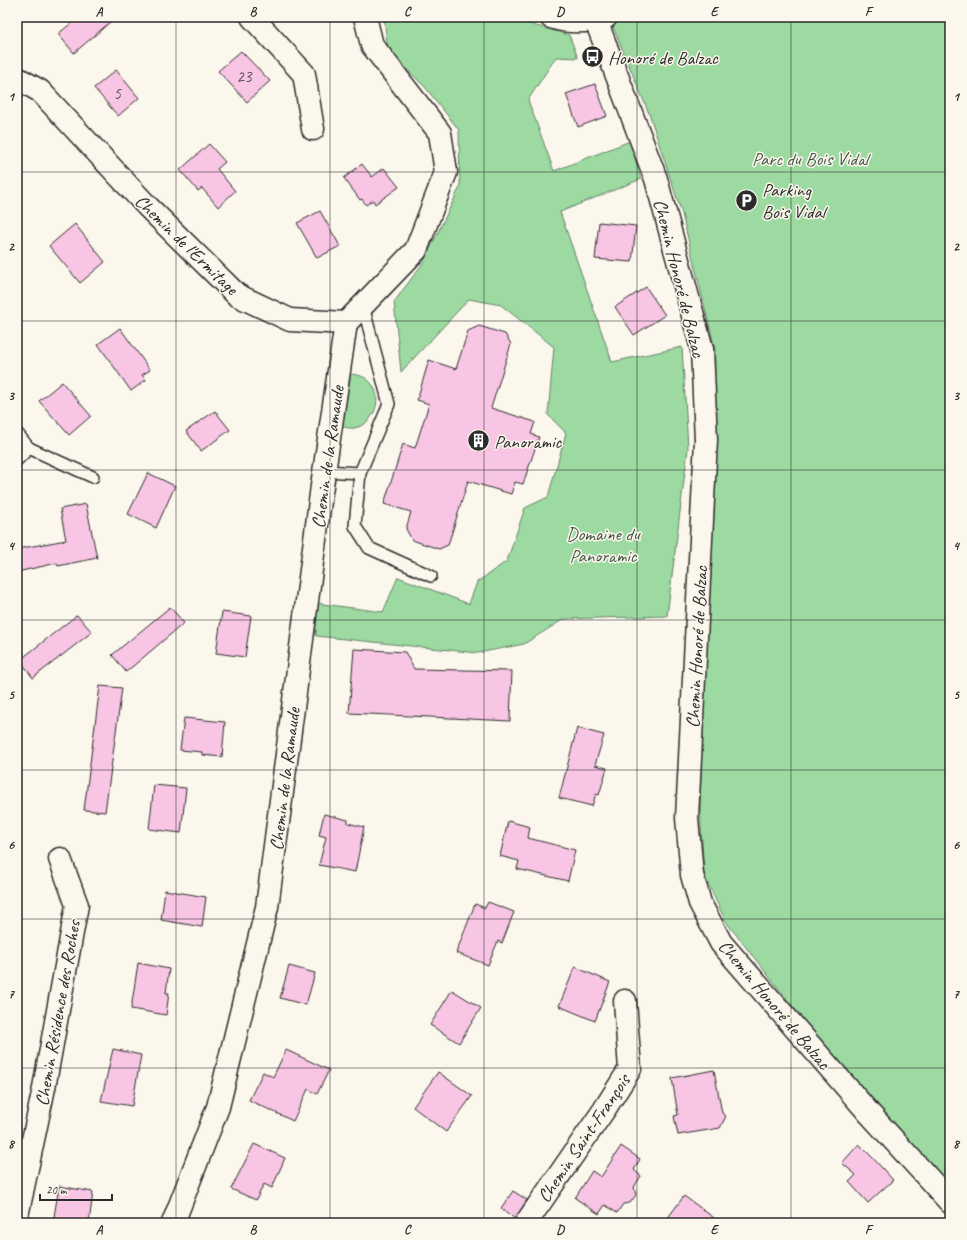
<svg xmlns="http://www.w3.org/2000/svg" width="967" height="1240" font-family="Caveat,sans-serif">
  <rect width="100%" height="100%" fill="#fbf7ec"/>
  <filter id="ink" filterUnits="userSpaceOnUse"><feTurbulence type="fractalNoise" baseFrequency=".025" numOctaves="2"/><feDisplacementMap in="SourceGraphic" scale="8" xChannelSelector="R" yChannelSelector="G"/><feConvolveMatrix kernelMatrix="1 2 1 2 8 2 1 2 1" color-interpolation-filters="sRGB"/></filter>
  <g filter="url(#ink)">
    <g fill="#9cdaa2" stroke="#648266">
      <path d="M 384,17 L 504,17 L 569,35 L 578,58 L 556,57 L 528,100 L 554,171 L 630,141 L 641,179 L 560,212 L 612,362 L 682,347 L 688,448 L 667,616 L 564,619 L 524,644 L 478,653 L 316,636 L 315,603 L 383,612 L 398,577 L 469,604 L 477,582 L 507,561 L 525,508 L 548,497 L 566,433 L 548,415 L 554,347 L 501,305 L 469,299 L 401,372 L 394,302 L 423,263 L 460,187 L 459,130 L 425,87 L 388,51 Z"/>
      <path d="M 609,17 L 950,17 L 950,1187 L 805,1022 L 726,922 L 704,875 L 700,808 L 702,737 L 711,572 L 715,349 L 682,214 L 650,116 Z"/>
      <path d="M 347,374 C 355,374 362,375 368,380 C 385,393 376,425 354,428 C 348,429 342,426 336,424 Z"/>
    </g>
    <g fill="#f8c5e5" stroke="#2b2b2b">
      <path d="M 79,17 L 116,17 L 74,53 L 58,34 Z"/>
      <path d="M 241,51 L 270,81 L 247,102 L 218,71 Z"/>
      <path d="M 116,70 L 139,98 L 118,116 L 94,88 Z"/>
      <path d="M 595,84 L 607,116 L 578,127 L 566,94 Z"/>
      <path d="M 209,144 L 225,162 L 217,169 L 235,191 L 218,207 L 202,188 L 198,191 L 180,170 Z"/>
      <path d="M 362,164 L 372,177 L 384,168 L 399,187 L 375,204 L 373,200 L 366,205 L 362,199 L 360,200 L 344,178 Z"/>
      <path d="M 320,211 L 340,246 L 317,258 L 297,223 Z"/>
      <path d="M 599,222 L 636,226 L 632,262 L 595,259 Z"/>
      <path d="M 75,224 L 105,262 L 80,283 L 49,246 Z"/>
      <path d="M 646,287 L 665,315 L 634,335 L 615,307 Z"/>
      <path d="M 479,326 L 505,334 L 511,344 L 491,408 L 535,422 L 531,434 L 539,437 L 523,484 L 515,482 L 511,494 L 468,481 L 448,545 L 439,549 L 412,540 L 406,529 L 411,512 L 384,504 L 403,444 L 415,448 L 429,404 L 417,400 L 429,360 L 456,369 L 468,331 Z"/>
      <path d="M 120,328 L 150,370 L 142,375 L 146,380 L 131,391 L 98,344 Z"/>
      <path d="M 62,382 L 91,416 L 69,435 L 39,401 Z"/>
      <path d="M 215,411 L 230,430 L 201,451 L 186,431 Z"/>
      <path d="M 148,473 L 175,486 L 156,528 L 128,514 Z"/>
      <path d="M 86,504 L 97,558 L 58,566 L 57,563 L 17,572 L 17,549 L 66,540 L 60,509 Z"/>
      <path d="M 170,607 L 184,623 L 126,672 L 112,655 Z"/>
      <path d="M 222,612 L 251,616 L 245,657 L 216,653 Z"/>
      <path d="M 77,615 L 92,632 L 33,678 L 20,660 Z"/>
      <path d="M 354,649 L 405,652 L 414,669 L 512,671 L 510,721 L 349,713 Z"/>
      <path d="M 100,686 L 122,688 L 105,812 L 84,810 Z"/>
      <path d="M 184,718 L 225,722 L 222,757 L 202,755 L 202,752 L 180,750 Z"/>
      <path d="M 577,728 L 604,735 L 595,765 L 607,768 L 599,795 L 596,794 L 592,806 L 559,798 Z"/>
      <path d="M 154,785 L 186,788 L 181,833 L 149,829 Z"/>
      <path d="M 324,814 L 348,820 L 348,823 L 364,827 L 355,872 L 319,865 L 326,837 L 319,835 Z"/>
      <path d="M 508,821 L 530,827 L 528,838 L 575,850 L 568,881 L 517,869 L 519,861 L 500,856 Z"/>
      <path d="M 165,890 L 206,897 L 202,927 L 161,920 Z"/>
      <path d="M 488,902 L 514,912 L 502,943 L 498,941 L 488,965 L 456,953 L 475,904 L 485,908 Z"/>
      <path d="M 138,963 L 169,969 L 166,993 L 169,993 L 166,1015 L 131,1009 Z"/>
      <path d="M 289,966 L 315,973 L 306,1005 L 280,998 Z"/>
      <path d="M 575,967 L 610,982 L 595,1021 L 559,1006 Z"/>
      <path d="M 452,990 L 481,1008 L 459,1043 L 430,1025 Z"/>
      <path d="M 113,1049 L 141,1055 L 132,1106 L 101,1101 Z"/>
      <path d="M 286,1050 L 329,1070 L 317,1094 L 308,1089 L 293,1121 L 249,1100 L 263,1072 L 273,1077 Z"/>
      <path d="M 714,1070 L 722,1113 L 726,1116 L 720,1128 L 678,1135 L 674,1116 L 678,1115 L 672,1078 Z"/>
      <path d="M 438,1072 L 472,1096 L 446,1132 L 413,1107 Z"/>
      <path d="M 254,1144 L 285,1158 L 272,1188 L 264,1184 L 256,1200 L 231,1189 Z"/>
      <path d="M 859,1144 L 872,1157 L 893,1180 L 868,1203 L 849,1182 L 856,1175 L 842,1163 Z"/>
      <path d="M 621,1146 L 640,1159 L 634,1170 L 641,1176 L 634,1187 L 636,1195 L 630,1203 L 623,1204 L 617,1213 L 605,1205 L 599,1214 L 575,1198 L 592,1171 L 601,1177 Z"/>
      <path d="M 59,1186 L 93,1192 L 89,1223 L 53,1223 Z"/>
      <path d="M 513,1191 L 527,1200 L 515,1219 L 501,1208 Z"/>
      <path d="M 684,1196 L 721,1223 L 664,1223 Z"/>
    </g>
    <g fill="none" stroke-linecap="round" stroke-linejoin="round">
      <defs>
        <g id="lane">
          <path d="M 363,306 L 389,404 L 360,473 L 355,526 L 369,548 L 431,576"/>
          <path d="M 17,433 L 29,448"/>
          <path d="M 17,460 L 29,448 L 93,477"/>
          <path d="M 324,471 L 360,473"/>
        </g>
        <g id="street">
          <path d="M 252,17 L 304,74 L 313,129"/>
          <path d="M 551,17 C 569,23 589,22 606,17"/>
          <path d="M 17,78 L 40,91 L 147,206 L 237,295 L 290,320 L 346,323 L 416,250 L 446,172 L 440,133 L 372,45 L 365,17"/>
          <path d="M 17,1216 L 44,1088 L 77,905 L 60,859"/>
          <path d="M 173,1223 L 218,1107 L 267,907 L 322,486 L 346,323"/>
          <path d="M 526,1223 L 604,1110 L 630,1069 L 625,1001"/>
        </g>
        <path id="secondary" d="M 593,17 L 600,31 L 656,179 L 702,349 L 706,440 L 687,818 L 692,875 L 700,903 L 721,943 L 869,1113 L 950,1202"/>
      </defs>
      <use href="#lane" stroke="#2b2b2b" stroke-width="14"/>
      <use href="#street" stroke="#2b2b2b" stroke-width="25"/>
      <use href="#secondary" stroke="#2b2b2b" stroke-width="25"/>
      <use href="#lane" stroke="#fbf7ec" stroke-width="11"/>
      <use href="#street" stroke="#fbf7ec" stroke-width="22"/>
      <use href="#secondary" stroke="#fbf7ec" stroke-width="22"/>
    </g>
  </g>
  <path fill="none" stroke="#2b2b2b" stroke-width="1" stroke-opacity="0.55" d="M 176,17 L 176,1223M 330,17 L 330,1223M 484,17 L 484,1223M 637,17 L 637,1223M 791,17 L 791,1223M 17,172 L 950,172M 17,321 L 950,321M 17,470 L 950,470M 17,620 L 950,620M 17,770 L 950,770M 17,919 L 950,919M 17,1068 L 950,1068"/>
  <defs>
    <symbol id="bus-disc" viewBox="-11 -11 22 22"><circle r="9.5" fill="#2b2b2b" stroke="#fbf7ec"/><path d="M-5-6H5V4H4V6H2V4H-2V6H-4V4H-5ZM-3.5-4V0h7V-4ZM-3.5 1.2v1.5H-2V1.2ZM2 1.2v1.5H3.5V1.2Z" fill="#fff"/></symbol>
    <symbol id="parking-disc" viewBox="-11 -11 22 22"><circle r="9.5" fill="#2b2b2b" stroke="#fbf7ec"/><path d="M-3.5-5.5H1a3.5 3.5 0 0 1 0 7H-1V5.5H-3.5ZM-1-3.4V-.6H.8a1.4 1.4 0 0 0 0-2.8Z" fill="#fff"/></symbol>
    <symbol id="building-disc" viewBox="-11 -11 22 22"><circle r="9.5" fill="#2b2b2b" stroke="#fbf7ec"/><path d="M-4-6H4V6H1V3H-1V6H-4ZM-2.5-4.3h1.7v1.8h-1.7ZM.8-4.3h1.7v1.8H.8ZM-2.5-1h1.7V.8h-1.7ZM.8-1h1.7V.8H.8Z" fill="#fff"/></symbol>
  </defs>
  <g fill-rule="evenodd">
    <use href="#bus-disc" x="580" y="44" width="25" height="25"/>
    <use href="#parking-disc" x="734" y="188" width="25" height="25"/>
    <use href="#building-disc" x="466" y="428" width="25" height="25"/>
  </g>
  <g text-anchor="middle" stroke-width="3" stroke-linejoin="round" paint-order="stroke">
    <g font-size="17" fill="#5e525a">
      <text x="244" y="82">23</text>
      <text x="117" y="99">5</text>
    </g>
    <g font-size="19" fill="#2b2b2b" stroke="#fbf7ec" text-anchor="start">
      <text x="608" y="64">Honoré de Balzac</text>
      <text x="762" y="196">Parking<tspan x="762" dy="22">Bois Vidal</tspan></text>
      <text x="494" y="448">Panoramic</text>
    </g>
    <g font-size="19" fill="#475749" stroke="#fbf7ec">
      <text x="810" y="165">Parc du Bois Vidal</text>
      <text x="603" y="540">Domaine du<tspan x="603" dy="22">Panoramic</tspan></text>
    </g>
    <g font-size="19" fill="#2b2b2b" stroke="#fbf7ec">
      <text transform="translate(187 244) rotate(44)" y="7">Chemin de l'Ermitage</text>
      <text transform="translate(680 278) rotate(76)" y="7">Chemin Honoré de Balzac</text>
      <text transform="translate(327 457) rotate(-82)" y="7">Chemin de la Ramaude</text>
      <text transform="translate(696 647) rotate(-87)" y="7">Chemin Honoré de Balzac</text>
      <text transform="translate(284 779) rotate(-83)" y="7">Chemin de la Ramaude</text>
      <text transform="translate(775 1004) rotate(50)" y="7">Chemin Honoré de Balzac</text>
      <text transform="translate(57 1013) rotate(-80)" y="7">Chemin Résidence des Roches</text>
      <text transform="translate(583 1138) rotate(-56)" y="7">Chemin Saint-François</text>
    </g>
  </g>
  <rect width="967" height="1240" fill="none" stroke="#fbf7ec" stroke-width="44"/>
  <path d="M40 1194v6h72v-6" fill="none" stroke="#2b2b2b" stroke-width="2"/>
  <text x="46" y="1194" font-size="12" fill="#2b2b2b" stroke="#fbf7ec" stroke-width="3" paint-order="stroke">20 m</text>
  <rect x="22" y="22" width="923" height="1196" fill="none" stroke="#2b2b2b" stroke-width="1.5"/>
  <g font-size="13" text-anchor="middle" font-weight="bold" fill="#2b2b2b">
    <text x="99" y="16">A</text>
    <text x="253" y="16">B</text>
    <text x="407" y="16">C</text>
    <text x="560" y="16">D</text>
    <text x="714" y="16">E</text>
    <text x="868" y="16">F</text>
    <text x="11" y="101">1</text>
    <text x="956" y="101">1</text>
    <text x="11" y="251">2</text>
    <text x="956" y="251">2</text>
    <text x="11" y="400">3</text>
    <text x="956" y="400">3</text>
    <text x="11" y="550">4</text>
    <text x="956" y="550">4</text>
    <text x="11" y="699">5</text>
    <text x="956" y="699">5</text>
    <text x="11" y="849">6</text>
    <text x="956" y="849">6</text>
    <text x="11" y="998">7</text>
    <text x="956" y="998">7</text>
    <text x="11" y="1148">8</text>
    <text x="956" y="1148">8</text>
    <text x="99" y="1234">A</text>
    <text x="253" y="1234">B</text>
    <text x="407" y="1234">C</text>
    <text x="560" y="1234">D</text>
    <text x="714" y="1234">E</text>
    <text x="868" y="1234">F</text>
  </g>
</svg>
